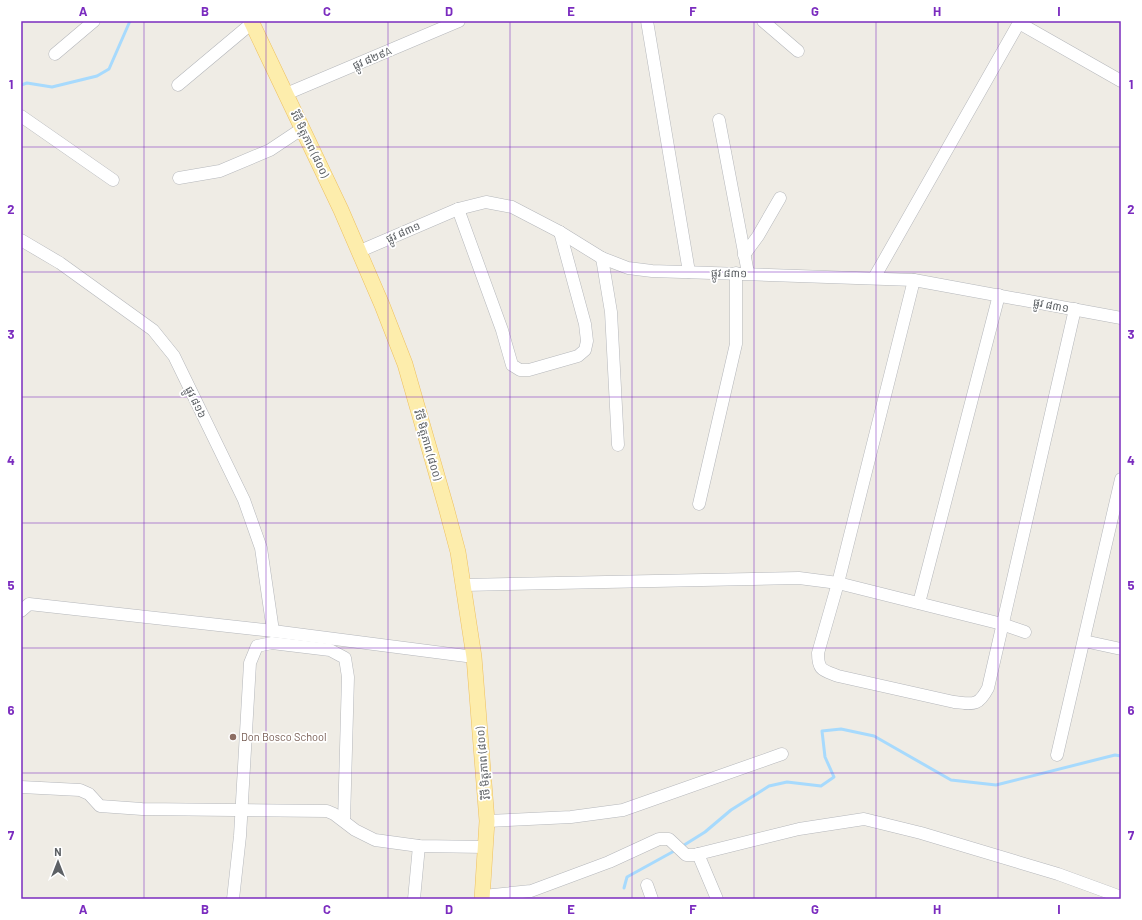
<svg xmlns="http://www.w3.org/2000/svg" width="1142" height="920" font-family="Barlow,'Noto Sans Khmer',sans-serif">
  <rect width="100%" height="100%" fill="#efece5"/>
  <g fill="none" stroke-linecap="round" stroke-linejoin="round">
    <g stroke="#a7dafd" stroke-width="3">
      <path d="M 21,85 L 27,83 L 52,87 L 97,76 L 109,69 L 130,21"/>
      <path d="M 681,847 L 705,832 L 731,810 L 769,786 L 787,782 L 821,786 L 834,777 L 825,757 L 822,731 L 841,729 L 874,736 L 951,780 L 996,785 L 1115,755 L 1121,756"/>
      <path d="M 624,888 L 627,877 L 676,850"/>
    </g>
    <defs>
      <g id="minor">
        <path d="M 647,21 L 689,272"/>
        <path d="M 763,21 L 798,51"/>
        <path d="M 1019,23 L 1121,81"/>
        <path d="M 55,54 L 94,21"/>
        <path d="M 178,85 L 252,23"/>
        <path d="M 286,94 L 459,21"/>
        <path d="M 21,116 L 113,180"/>
        <path d="M 719,120 L 748,273"/>
        <path d="M 179,178 L 220,171 L 270,150 L 303,128"/>
        <path d="M 458,209 L 502,330 L 512,365 L 520,370 L 529,370 L 578,356 L 585,350 L 587,341 L 585,324 L 560,232"/>
        <path d="M 21,240 L 60,263 L 153,330 L 174,356 L 244,500 L 261,548 L 273,631"/>
        <path d="M 360,251 L 458,209 L 486,202 L 512,207 L 560,232 L 602,258 L 628,268 L 652,271 L 914,280 L 1121,318"/>
        <path d="M 744,255 L 758,236 L 780,198"/>
        <path d="M 602,258 L 611,312 L 618,445"/>
        <path d="M 874,278 L 1020,21"/>
        <path d="M 914,280 L 838,583 L 818,653 C 818,671 823,670 838,676 L 954,702 C 973,704 978,707 988,688 L 1075,309"/>
        <path d="M 699,504 L 736,344 L 736,273"/>
        <path d="M 464,585 L 799,578 L 838,583 L 1002,624 L 1025,632"/>
        <path d="M 919,603 L 999,295"/>
        <path d="M 21,611 L 29,604 L 273,631 L 474,657"/>
        <path d="M 1084,641 L 1121,649"/>
        <path d="M 1057,755 L 1121,479"/>
        <path d="M 21,787 L 80,790 L 89,794 L 100,806 L 142,809 L 327,811 L 334,814 L 355,830 L 375,840 L 419,846 L 486,847"/>
        <path d="M 487,821 L 571,817 L 623,810 L 782,754"/>
        <path d="M 698,854 L 717,899"/>
        <path d="M 647,885 L 652,899"/>
        <path d="M 483,896 L 531,891 L 609,862 L 659,839 L 669,839 L 686,855 L 694,855 L 799,829 L 864,819 L 921,833 L 1058,874 L 1121,897"/>
        <path d="M 233,899 L 240,836 L 250,663 L 257,646 L 272,643 L 330,650 L 345,658 L 348,677 L 344,821"/>
        <path d="M 414,899 L 419,846"/>
      </g>
      <path id="major" d="M 251,21 L 341,210 L 382,305 L 405,364 L 446,507 L 458,552 L 474,657 L 487,821 L 482,899"/>
    </defs>
    <use href="#minor" stroke="#b5b7bb" stroke-width="13"/>
    <use href="#major" stroke="#eec05f" stroke-width="16"/>
    <use href="#minor" stroke="#fff" stroke-width="12"/>
    <use href="#major" stroke="#fdedac" stroke-width="15"/>
  </g>
  <path fill="none" stroke="#7b2cbf" stroke-width="1" stroke-opacity="0.55" d="M 144,21 L 144,899M 266,21 L 266,899M 388,21 L 388,899M 510,21 L 510,899M 632,21 L 632,899M 754,21 L 754,899M 876,21 L 876,899M 998,21 L 998,899M 21,147 L 1121,147M 21,272 L 1121,272M 21,397 L 1121,397M 21,523 L 1121,523M 21,648 L 1121,648M 21,773 L 1121,773"/>
  <circle fill="#8d6e63" stroke="#fff" stroke-width="1.5" cx="233" cy="737" r="4"/>
  <g text-anchor="middle" stroke-width="3.5" stroke-linejoin="round" paint-order="stroke">
    <g font-size="11" fill="#5d6165" stroke="#fff">
      <text transform="translate(372 58) rotate(-23)" y="4">ផ្លូវ ៨២៩A</text>
      <text transform="translate(310 144) rotate(64)" y="4">វិថី មិត្តភាព (៨០០)</text>
      <text transform="translate(403 232) rotate(-24)" y="4">ផ្លូវ ៨៣១</text>
      <text transform="translate(729 273) rotate(1)" y="4">ផ្លូវ ៨៣១</text>
      <text transform="translate(1051 305) rotate(11)" y="4">ផ្លូវ ៨៣១</text>
      <text transform="translate(196 402) rotate(64)" y="4">ផ្លូវ ៨១៦</text>
      <text transform="translate(428 445) rotate(74)" y="4">វិថី មិត្តភាព (៨០០)</text>
      <text transform="translate(483 763) rotate(-95)" y="4">វិថី មិត្តភាព (៨០០)</text>
    </g>
    <g font-size="11" fill="#785e54" stroke="#fff" text-anchor="start">
      <text x="241" y="741">Don Bosco School</text>
    </g>
  </g>
  <rect width="1142" height="920" fill="none" stroke="#ffffff" stroke-width="44"/>
  <g transform="translate(58 862)" stroke="#ffffff" stroke-width="3" paint-order="stroke">
  <path d="M0-3L7 15L0 10L-7 15Z" fill="#5d6165"/>
  <text y="-6" font-size="11" font-weight="bold" text-anchor="middle" fill="#5d6165">N</text>
  </g>
  <rect x="22" y="22" width="1098" height="876" fill="none" stroke="#7b2cbf" stroke-width="1.5"/>
  <g font-size="13" text-anchor="middle" font-weight="bold" fill="#7b2cbf">
    <text x="83" y="16">A</text>
    <text x="205" y="16">B</text>
    <text x="327" y="16">C</text>
    <text x="449" y="16">D</text>
    <text x="571" y="16">E</text>
    <text x="693" y="16">F</text>
    <text x="815" y="16">G</text>
    <text x="937" y="16">H</text>
    <text x="1059" y="16">I</text>
    <text x="11" y="89">1</text>
    <text x="1131" y="89">1</text>
    <text x="11" y="214">2</text>
    <text x="1131" y="214">2</text>
    <text x="11" y="339">3</text>
    <text x="1131" y="339">3</text>
    <text x="11" y="465">4</text>
    <text x="1131" y="465">4</text>
    <text x="11" y="590">5</text>
    <text x="1131" y="590">5</text>
    <text x="11" y="715">6</text>
    <text x="1131" y="715">6</text>
    <text x="11" y="840">7</text>
    <text x="1131" y="840">7</text>
    <text x="83" y="914">A</text>
    <text x="205" y="914">B</text>
    <text x="327" y="914">C</text>
    <text x="449" y="914">D</text>
    <text x="571" y="914">E</text>
    <text x="693" y="914">F</text>
    <text x="815" y="914">G</text>
    <text x="937" y="914">H</text>
    <text x="1059" y="914">I</text>
  </g>
</svg>
